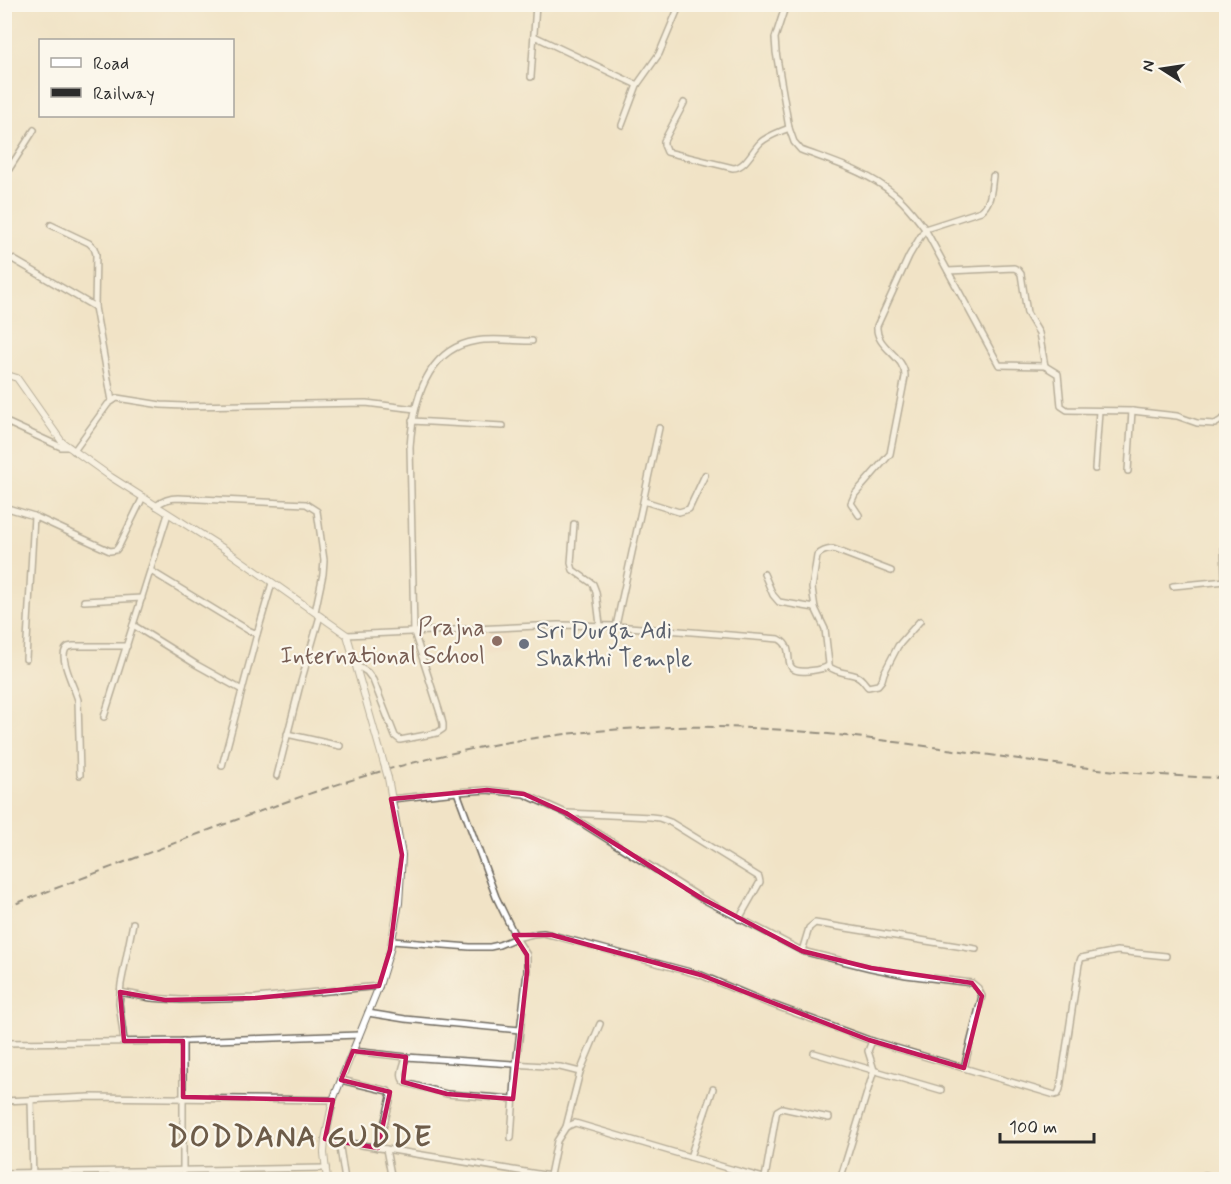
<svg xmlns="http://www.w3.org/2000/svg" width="1231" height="1184" font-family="Mynerve,sans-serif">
  <rect width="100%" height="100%" fill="#fbf7ec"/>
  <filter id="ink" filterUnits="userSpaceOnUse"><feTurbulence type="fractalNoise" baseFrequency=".0167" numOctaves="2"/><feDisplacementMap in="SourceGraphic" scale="12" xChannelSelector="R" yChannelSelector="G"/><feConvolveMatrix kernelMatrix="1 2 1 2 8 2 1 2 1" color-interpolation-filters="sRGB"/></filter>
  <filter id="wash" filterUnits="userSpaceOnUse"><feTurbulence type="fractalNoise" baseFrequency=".008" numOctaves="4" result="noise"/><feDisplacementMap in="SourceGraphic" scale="24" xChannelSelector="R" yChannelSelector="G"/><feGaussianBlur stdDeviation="1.35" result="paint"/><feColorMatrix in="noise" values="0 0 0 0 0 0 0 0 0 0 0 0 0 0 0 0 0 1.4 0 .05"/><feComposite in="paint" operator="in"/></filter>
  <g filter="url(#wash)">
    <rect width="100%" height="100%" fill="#f1e3c6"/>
    <path fill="#efd6bb" d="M 508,629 L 510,651 L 485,654 L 483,632 Z"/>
  </g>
  <g filter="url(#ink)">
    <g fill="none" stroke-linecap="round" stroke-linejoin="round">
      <defs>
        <g id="minor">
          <path d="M 786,4 L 775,38 L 776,52 L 789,128 L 794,142 L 801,150 C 833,162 868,172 894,194 C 906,203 916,217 925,229 L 999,365 L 1045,366 L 1058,374 L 1061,406 L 1067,410 L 1132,411 L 1177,416 L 1197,423 L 1215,424 L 1226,417"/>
          <path d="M 534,36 L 637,85"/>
          <path d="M 531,77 L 536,4"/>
          <path d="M 684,103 L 664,141 L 664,145 L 667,152 L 733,168 C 745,168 752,151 760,143 C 767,136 780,132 789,128"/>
          <path d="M 622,125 L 637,85 L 659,54 L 680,4"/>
          <path d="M 4,177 L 34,130"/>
          <path d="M 51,225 L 89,243 L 94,248 L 96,254 L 95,307 L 112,401"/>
          <path d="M 4,254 L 95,307"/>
          <path d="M 948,271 L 1014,268 L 1018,270 L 1021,274 L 1027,313 L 1039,333 L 1045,366"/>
          <path d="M 4,421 L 61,447 L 69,447"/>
          <path d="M 412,421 L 503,426"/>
          <path d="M 74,451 L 108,404 L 117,398 L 161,405 L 184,406 L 366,403 L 415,409"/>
          <path d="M 1095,469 L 1099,411"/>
          <path d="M 1128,471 L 1132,411"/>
          <path d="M 644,501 L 679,512 L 689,509 L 705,475"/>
          <path d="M 156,506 C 163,500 169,498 178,498 L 306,504 L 317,511 L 324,560 L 323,574 L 315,612"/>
          <path d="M 4,507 L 34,516 L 110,551 L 116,550 L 119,546 L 143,497"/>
          <path d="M 859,515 L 851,503 L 855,494 L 890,454 L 905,377 C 906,356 875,348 877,326 L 909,256 L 925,229 L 981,211 C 992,202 991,189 993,176"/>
          <path d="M 574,524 L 571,563 L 573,570 L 593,584 L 596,592 L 600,625"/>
          <path d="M 1224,542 L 1225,581"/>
          <path d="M 151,571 L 248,630 L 257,634"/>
          <path d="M 764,574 L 773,595 L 779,602 L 815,608"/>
          <path d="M 1173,586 L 1226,581"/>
          <path d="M 84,601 L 142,598"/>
          <path d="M 133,625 L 197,665 L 242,690"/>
          <path d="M 616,626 L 659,428"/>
          <path d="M 347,635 L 558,625 L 616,626 L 779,639 C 799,649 776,674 808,671 C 815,670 822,670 828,666 L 829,664 L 825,629 L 815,608 L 812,588 L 817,556 C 821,551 826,550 833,549 L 891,571"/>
          <path d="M 26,659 L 34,516"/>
          <path d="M 356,665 L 367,672 L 373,680 L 395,736 L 400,740 L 437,733 L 443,729 L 443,724 L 441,716 L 414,632 L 410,447 C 413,404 425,349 476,341 C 491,338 516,341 532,341"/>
          <path d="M 828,666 C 839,674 846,672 857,676 C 862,678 864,683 868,687 L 878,685 L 882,680 L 884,673 L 898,646 L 920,621"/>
          <path d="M 104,717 L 168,514"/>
          <path d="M 287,734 L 340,746"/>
          <path d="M 222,766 L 257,634 L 272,583"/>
          <path d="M 80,775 L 78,700 C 75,689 60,660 65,651 C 65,649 67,648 68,647 L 73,646 L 127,646"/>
          <path d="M 277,776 L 299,689 L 320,616"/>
          <path d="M 457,792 L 496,897 L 516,938 L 527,955 L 527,972 L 516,1065 L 511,1138"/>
          <path d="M 391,799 L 457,792 L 487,790 L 524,794 L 566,813 L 701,898 L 802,951 L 871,968 L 906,975 L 972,983 L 978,988 L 982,996 L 964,1068"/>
          <path d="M 567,813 L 651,817 L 659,818 L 670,822 L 759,877 L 760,882 L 739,919"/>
          <path d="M 392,941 L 470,947 L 490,947 L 499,945 L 516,938 L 533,934 L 543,933 L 552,935 L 701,975 L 765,1002 L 869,1040 L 1055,1095 L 1058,1094 L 1060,1089 L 1079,964 L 1081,958 L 1117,951 L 1166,956"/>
          <path d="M 802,951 L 809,928 L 815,923 L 976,949"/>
          <path d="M 120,992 L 151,998 L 181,1000 L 256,998 L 379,986"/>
          <path d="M 368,1013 L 405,1019 L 520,1030"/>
          <path d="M 124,1041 L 119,1003 L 121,984 L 133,923"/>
          <path d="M 183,1041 L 183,1180"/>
          <path d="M 4,1043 L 188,1041 L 359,1035"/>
          <path d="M 353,1051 L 406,1057 L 560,1067 L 580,1072"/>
          <path d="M 814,1053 L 941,1090"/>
          <path d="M 406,1057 C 404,1066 397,1077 406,1083 L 447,1094 L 513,1099"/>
          <path d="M 341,1080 L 388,1091 L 390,1094 L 391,1097 L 378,1148"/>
          <path d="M 31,1100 L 33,1180"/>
          <path d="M 4,1101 L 90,1097 L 333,1100"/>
          <path d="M 566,1127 L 580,1072 L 600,1024"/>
          <path d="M 325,1139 L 550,1176"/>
          <path d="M 339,1141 L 345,1180"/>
          <path d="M 386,1149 L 392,1180"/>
          <path d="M 690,1157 L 713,1089"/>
          <path d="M 4,1173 L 326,1168"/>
          <path d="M 1205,1175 L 1225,1180"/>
          <path d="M 765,1178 L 776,1115 L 777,1111 L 782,1108 L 829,1118"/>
          <path d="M 549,1180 L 557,1141 L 566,1127 L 575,1123 L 727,1168 L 771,1180"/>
          <path d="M 840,1180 L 874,1070 L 868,1051 L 872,1041"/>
        </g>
        <g id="tertiary">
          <path d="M 807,4 L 819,7 L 838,4"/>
          <path d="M 4,374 L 17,378 L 62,442 L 111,477 L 229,552 L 347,635 L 384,764"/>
          <path d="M 327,1180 L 324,1153 L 325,1139 L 333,1100 L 379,986 L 390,950 L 399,903 L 402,855 L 388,778"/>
        </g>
      </defs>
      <use href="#minor" stroke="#706b61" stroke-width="8"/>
      <use href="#tertiary" stroke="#706b61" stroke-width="8"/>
      <use href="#minor" stroke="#fff" stroke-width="5"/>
      <use href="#tertiary" stroke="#fff" stroke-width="6"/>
      <path stroke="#2b2b2b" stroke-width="2" stroke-dasharray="9 4.5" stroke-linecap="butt" d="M 4,908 C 67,884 130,860 193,836 C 268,808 342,780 420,761 C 527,733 641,723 751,728 C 910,736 1067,775 1226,778"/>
      <defs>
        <path id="tertiary-bridge" d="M 384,764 L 388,778"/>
      </defs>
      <use href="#tertiary-bridge" stroke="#706b61" stroke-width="8" stroke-linecap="butt"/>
      <use href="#tertiary-bridge" stroke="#fff" stroke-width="6"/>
    </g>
  </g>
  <path d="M0 0H1231V1184H0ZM 487,790 L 524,794 L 566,813 L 701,898 L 802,951 L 871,968 L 972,983 L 982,996 L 964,1068 L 869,1040 L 701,975 L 552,935 L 514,935 L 527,955 L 527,972 L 513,1099 L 447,1094 L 403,1082 L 406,1057 L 353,1051 L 341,1080 L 390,1092 L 378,1148 L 325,1139 L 333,1100 L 183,1097 L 183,1041 L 124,1041 L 120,992 L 165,1000 L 256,998 L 379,986 L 390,950 L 402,855 L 391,799 Z" fill="#f1e3c6" fill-opacity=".55" fill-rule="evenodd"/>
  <path fill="none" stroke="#c2185b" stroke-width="4.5" stroke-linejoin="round" d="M 487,790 L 524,794 L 566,813 L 701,898 L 802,951 L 871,968 L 972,983 L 982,996 L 964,1068 L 869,1040 L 701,975 L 552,935 L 514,935 L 527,955 L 527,972 L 513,1099 L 447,1094 L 403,1082 L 406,1057 L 353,1051 L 341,1080 L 390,1092 L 378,1148 L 325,1139 L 333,1100 L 183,1097 L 183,1041 L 124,1041 L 120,992 L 165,1000 L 256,998 L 379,986 L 390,950 L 402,855 L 391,799 Z"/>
  <circle fill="#8d6e63" stroke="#fbf7ec" stroke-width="2" cx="497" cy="641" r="6"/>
  <circle fill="#6b7280" stroke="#fbf7ec" stroke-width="2" cx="524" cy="644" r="6"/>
  <g text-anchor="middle" stroke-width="4.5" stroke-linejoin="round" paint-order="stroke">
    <g font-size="24" fill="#785e54" stroke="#fbf7ec" text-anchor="end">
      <text x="485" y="635">Prajna<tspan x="485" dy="28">International School</tspan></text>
    </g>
    <g font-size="24" fill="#5b616d" stroke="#fbf7ec" text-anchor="start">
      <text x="536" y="638">Sri Durga Adi<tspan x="536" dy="28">Shakthi Temple</tspan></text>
    </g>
    <g font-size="30" font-weight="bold" letter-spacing="1.5" fill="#6d5c49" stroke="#fbf7ec">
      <text x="300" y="1146">DODDANA GUDDE</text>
    </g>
  </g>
  <rect width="1231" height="1184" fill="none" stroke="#fbf7ec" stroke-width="24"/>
  <rect x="39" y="39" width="195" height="78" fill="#fbf7ec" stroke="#a8a59f" stroke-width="1.5"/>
  <rect x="51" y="58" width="30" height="9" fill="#ffffff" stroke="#a8a59f" stroke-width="1.5"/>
  <text x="93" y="69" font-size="18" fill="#2b2b2b">Road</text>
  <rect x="51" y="88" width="30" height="9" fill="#2b2b2b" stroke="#a8a59f" stroke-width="1.5"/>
  <text x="93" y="99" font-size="18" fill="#2b2b2b">Railway</text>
  <g transform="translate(1162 69) rotate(282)" stroke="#fbf7ec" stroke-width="4.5" paint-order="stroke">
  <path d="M0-4.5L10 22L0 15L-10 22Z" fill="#2b2b2b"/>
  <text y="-9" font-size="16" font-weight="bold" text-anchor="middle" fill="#2b2b2b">N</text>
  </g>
  <path d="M1000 1133v9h94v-9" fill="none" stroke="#2b2b2b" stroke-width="3"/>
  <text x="1009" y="1133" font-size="18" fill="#2b2b2b" stroke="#fbf7ec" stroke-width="4.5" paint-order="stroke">100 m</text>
</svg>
